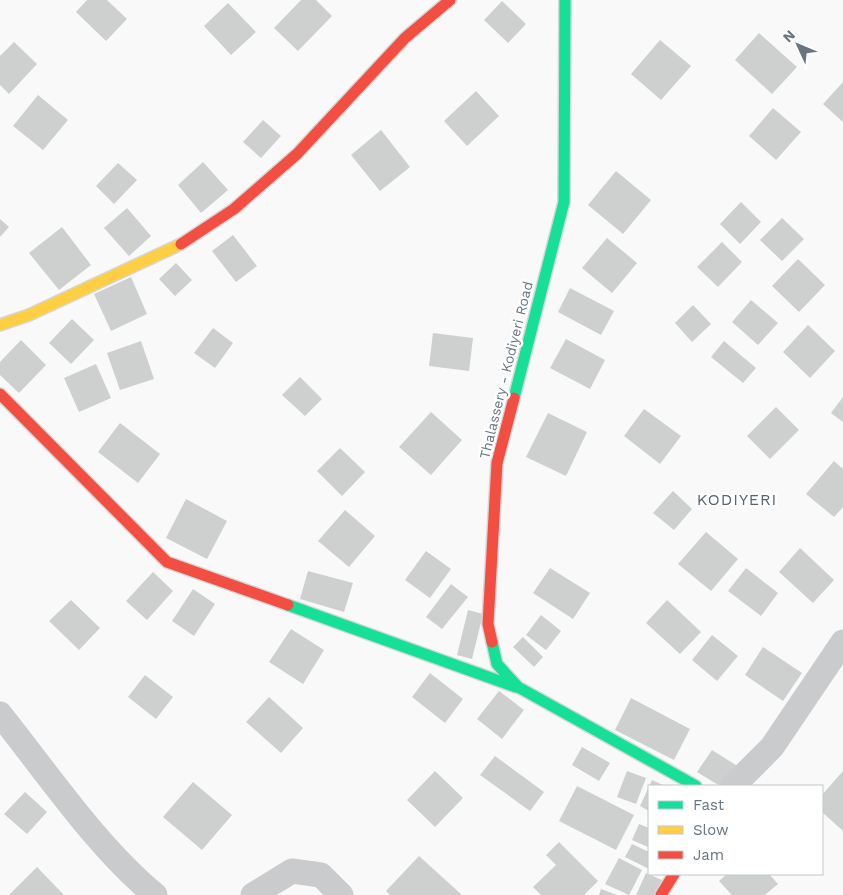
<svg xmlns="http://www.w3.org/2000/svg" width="843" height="895" font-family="'Work Sans',sans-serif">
  <rect width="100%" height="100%" fill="#f9f9f9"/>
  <g fill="#ced0d0">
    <path d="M 87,0 L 107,0 L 127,19 L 106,41 L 76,12 Z"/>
    <path d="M 301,0 L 316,0 L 332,16 L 298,51 L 274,28 Z"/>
    <path d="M 502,1 L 526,24 L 508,43 L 484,20 Z"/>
    <path d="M 228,3 L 256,32 L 231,55 L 204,26 Z"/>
    <path d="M 759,33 L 797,67 L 772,94 L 735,60 Z"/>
    <path d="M 660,40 L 691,66 L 661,100 L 631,74 Z"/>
    <path d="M 14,42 L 37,64 L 9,94 L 0,85 L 0,56 Z"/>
    <path d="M 843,82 L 843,122 L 823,104 Z"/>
    <path d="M 476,91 L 499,116 L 467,146 L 444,121 Z"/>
    <path d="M 38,95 L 68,120 L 43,150 L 13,126 Z"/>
    <path d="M 773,108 L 801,132 L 776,160 L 749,136 Z"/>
    <path d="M 263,120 L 281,136 L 261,158 L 243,142 Z"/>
    <path d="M 381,130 L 410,167 L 380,191 L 351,155 Z"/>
    <path d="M 203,162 L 228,190 L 201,213 L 178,185 Z"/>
    <path d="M 118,163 L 137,180 L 114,204 L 96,186 Z"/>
    <path d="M 616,171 L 651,200 L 623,234 L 588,205 Z"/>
    <path d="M 741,202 L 761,222 L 740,244 L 720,224 Z"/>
    <path d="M 127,208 L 151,236 L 129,256 L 104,228 Z"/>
    <path d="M 782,218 L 804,239 L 782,261 L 760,240 Z"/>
    <path d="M 0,219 L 9,227 L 0,237 Z"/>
    <path d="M 62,227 L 91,265 L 59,290 L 29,253 Z"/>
    <path d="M 233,235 L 257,266 L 236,282 L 212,251 Z"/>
    <path d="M 607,238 L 637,263 L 612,293 L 582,268 Z"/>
    <path d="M 722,242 L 742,262 L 718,287 L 697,267 Z"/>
    <path d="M 798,259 L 825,285 L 799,312 L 772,286 Z"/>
    <path d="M 176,263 L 192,280 L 175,296 L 159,279 Z"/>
    <path d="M 131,277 L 147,314 L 111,331 L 94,294 Z"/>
    <path d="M 570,288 L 614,311 L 601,335 L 558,312 Z"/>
    <path d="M 751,300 L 778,323 L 758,345 L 732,322 Z"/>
    <path d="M 693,305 L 711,324 L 692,342 L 675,323 Z"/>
    <path d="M 72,319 L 94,340 L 71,364 L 49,343 Z"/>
    <path d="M 808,325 L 835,351 L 810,378 L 783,352 Z"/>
    <path d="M 213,328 L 233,343 L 215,368 L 194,353 Z"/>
    <path d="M 433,333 L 473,338 L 469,371 L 429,366 Z"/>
    <path d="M 566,339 L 605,360 L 590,389 L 550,368 Z"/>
    <path d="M 21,340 L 46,365 L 19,393 L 0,375 L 0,362 Z"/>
    <path d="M 141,341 L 154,379 L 120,390 L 107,353 Z"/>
    <path d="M 724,341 L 756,368 L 743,383 L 711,357 Z"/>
    <path d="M 96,364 L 111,398 L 79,412 L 64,378 Z"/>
    <path d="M 300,377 L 322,399 L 305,416 L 282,395 Z"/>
    <path d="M 843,397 L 843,422 L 831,413 Z"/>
    <path d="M 776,407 L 799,430 L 770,459 L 747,436 Z"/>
    <path d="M 644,409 L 681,436 L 660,464 L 624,436 Z"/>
    <path d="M 431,412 L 462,440 L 431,475 L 399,447 Z"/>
    <path d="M 548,413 L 587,432 L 566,476 L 526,457 Z"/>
    <path d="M 120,423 L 160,454 L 138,483 L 98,452 Z"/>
    <path d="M 340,448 L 365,472 L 342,496 L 317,471 Z"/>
    <path d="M 834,461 L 843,469 L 843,507 L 834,517 L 806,494 Z"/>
    <path d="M 673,491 L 692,509 L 674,530 L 653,513 Z"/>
    <path d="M 186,499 L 227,521 L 207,559 L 166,538 Z"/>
    <path d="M 345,510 L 375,536 L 349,567 L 318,541 Z"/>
    <path d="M 706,532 L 738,559 L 711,591 L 678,564 Z"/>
    <path d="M 800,548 L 834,580 L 813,603 L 779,572 Z"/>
    <path d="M 426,551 L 451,569 L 430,598 L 405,580 Z"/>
    <path d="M 550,568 L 590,593 L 573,619 L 533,593 Z"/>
    <path d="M 746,568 L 778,593 L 761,616 L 728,591 Z"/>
    <path d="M 308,571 L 353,583 L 344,612 L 300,599 Z"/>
    <path d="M 153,572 L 173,591 L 147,620 L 126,601 Z"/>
    <path d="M 451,584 L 468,597 L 442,629 L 426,617 Z"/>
    <path d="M 193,589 L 215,604 L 194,636 L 172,621 Z"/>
    <path d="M 71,600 L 100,628 L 79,650 L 49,621 Z"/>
    <path d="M 667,600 L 701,632 L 680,654 L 646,623 Z"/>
    <path d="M 468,610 L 483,614 L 472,659 L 457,655 Z"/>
    <path d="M 541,615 L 561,631 L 546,650 L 526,635 Z"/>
    <path d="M 291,629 L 324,650 L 303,684 L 269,662 Z"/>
    <path d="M 712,635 L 738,656 L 717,681 L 692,660 Z"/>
    <path d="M 523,637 L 543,657 L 534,667 L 513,647 Z"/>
    <path d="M 763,647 L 802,673 L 783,701 L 745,675 Z"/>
    <path d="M 430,673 L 463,699 L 445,723 L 412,697 Z"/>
    <path d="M 145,675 L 173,697 L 156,719 L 128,697 Z"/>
    <path d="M 499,691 L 524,710 L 502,739 L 477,719 Z"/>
    <path d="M 269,697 L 303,728 L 281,753 L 246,722 Z"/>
    <path d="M 631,698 L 690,729 L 674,760 L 615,730 Z"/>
    <path d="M 582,747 L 610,763 L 599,781 L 572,765 Z"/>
    <path d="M 712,750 L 739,767 L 727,786 L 720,786 L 697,772 Z"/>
    <path d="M 495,756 L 544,792 L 530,811 L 480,775 Z"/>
    <path d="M 435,771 L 463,798 L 435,827 L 407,800 Z"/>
    <path d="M 627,771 L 646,778 L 636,804 L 617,797 Z"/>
    <path d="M 843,771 L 843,831 L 822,812 L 822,795 Z"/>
    <path d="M 652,780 L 665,786 L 649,786 L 649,811 L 640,806 Z"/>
    <path d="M 193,782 L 232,815 L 202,850 L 163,817 Z"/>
    <path d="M 577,786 L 634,815 L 616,850 L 559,821 Z"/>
    <path d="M 25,792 L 47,812 L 27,834 L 4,814 Z"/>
    <path d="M 639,824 L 649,828 L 648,847 L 632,840 Z"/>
    <path d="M 559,842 L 598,881 L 584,895 L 541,895 L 533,887 L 556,865 L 546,855 Z"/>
    <path d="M 632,844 L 649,852 L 649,869 L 625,857 Z"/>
    <path d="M 419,856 L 462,895 L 390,895 L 386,891 Z"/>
    <path d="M 619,858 L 642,870 L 629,895 L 605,884 Z"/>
    <path d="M 37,867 L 64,895 L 9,895 Z"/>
    <path d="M 646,873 L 662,880 L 654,895 L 636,895 Z"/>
    <path d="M 727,874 L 769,874 L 778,884 L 765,895 L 732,895 L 719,881 Z"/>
    <path d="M 601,889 L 617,895 L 599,895 Z"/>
  </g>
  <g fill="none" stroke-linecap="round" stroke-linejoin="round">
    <defs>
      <g id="fast">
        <path d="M 514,398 L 564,202 L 565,0"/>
        <path d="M 288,605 L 516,687"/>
        <path d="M 492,642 L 497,664 L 518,687 L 696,786"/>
      </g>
      <path id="slow" d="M 0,325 L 29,315 L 181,244"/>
      <g id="jam">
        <path d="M 181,244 L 234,209 L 297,154 L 405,38 L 450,0"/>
        <path d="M 0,394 L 167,562 L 288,605"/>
        <path d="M 492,642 L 488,624 L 497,463 L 514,398"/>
        <path d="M 661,895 L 674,874"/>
      </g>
    </defs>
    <use href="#fast" stroke="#d5d6d7" stroke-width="14"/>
    <use href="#slow" stroke="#d5d6d7" stroke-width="14"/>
    <use href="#jam" stroke="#d5d6d7" stroke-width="14"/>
    <g stroke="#cacbcc" stroke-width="25">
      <path d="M 0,714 C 47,773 97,847 155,895"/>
      <path d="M 733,786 L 772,747 L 843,642"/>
      <path d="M 253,895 L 292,871 L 321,875 L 341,895"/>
    </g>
    <use href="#fast" stroke="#16e098" stroke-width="11"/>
    <use href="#slow" stroke="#ffcf43" stroke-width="11"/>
    <use href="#jam" stroke="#f24e42" stroke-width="11"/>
  </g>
  <g text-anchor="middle" stroke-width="5" stroke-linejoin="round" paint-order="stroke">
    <g font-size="14" fill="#667580" stroke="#fff">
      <text transform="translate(506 370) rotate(-76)" y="5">Thalassery - Kodiyeri Road</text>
    </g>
    <g font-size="16" letter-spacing="1" fill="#58636c" stroke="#fff">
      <text x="737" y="505">KODIYERI</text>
    </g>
  </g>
  <rect x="648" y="785" width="175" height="90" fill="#ffffff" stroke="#c2c8cc"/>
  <rect x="658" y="801" width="25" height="8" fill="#16e098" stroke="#c2c8cc"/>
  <text x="693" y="810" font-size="15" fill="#667580">Fast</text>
  <rect x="658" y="826" width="25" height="8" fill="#ffcf43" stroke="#c2c8cc"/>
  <text x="693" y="835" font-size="15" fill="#667580">Slow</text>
  <rect x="658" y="851" width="25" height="8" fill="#f24e42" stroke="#c2c8cc"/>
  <text x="693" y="860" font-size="15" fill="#667580">Jam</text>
  <g transform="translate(798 45) rotate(314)" stroke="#ffffff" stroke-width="4" paint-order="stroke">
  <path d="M0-4L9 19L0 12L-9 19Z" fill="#667580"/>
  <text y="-8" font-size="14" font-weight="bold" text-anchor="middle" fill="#667580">N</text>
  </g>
</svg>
